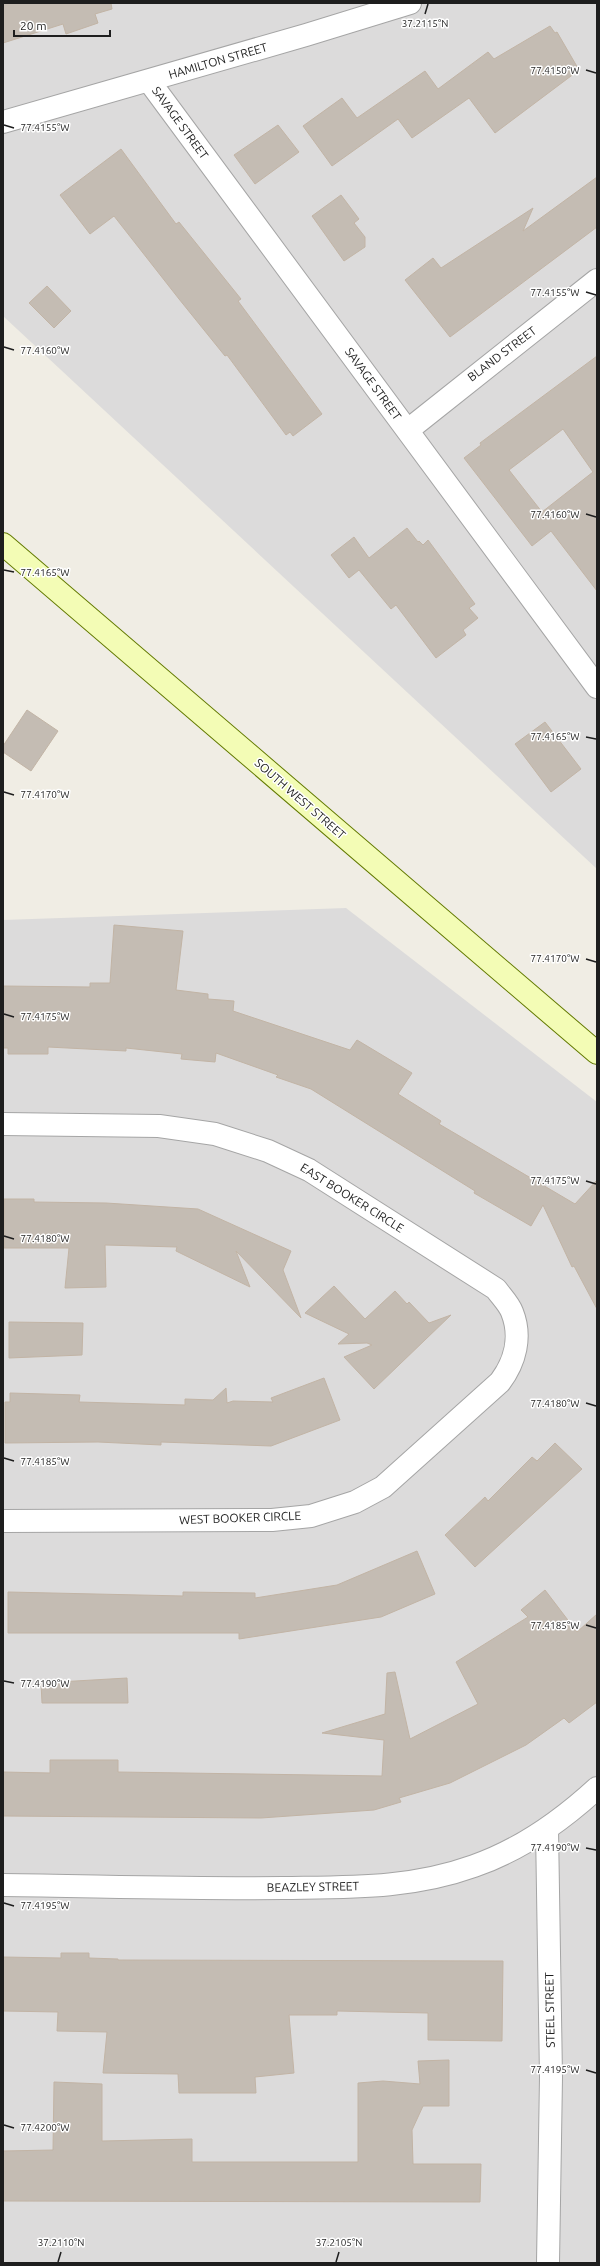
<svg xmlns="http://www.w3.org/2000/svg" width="600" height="2266" font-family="Ubuntu,sans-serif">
  <rect width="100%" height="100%" fill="#f0ede4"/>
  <g fill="#dcdbdb">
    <path d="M 3,3 L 597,3 L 597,869 L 3,316 Z"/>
    <path d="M 346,908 L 597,1102 L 597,2263 L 3,2263 L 3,920 Z"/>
  </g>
  <g fill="#c4bcb3" stroke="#c2b4a5" fill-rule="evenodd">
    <path d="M 3,3 L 111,3 L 112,9 L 95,14 L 98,23 L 66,34 L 63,24 L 3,43 Z"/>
    <path d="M 550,26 L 555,33 L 557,32 L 579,70 L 495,133 L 469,98 L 412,138 L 398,119 L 332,166 L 303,126 L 342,98 L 357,118 L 425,71 L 438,89 L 488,52 L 494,59 Z"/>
    <path d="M 278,125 L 299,152 L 255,184 L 234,155 Z"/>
    <path d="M 121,149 L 176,224 L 179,222 L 241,299 L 238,301 L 322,414 L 293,436 L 290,432 L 286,435 L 227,355 L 225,356 L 179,299 L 114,216 L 90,234 L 60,195 Z"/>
    <path d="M 597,177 L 597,227 L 450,337 L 405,280 L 433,258 L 441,268 L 533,208 L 523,231 Z"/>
    <path d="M 341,195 L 359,219 L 354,223 L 365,237 L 365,247 L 344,261 L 312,216 Z"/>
    <path d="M 47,286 L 71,311 L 54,328 L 29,303 Z"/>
    <path d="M 597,356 L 597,591 L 551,531 L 532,546 L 464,458 L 481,445 L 480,443 ZM 563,429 L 593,472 L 542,512 L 509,470 Z"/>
    <path d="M 407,528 L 418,542 L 419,541 L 423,545 L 428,540 L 475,604 L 469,608 L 478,618 L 463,630 L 466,635 L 436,658 L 396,605 L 391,609 L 359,570 L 349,578 L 331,555 L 354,537 L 369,558 Z"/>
    <path d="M 27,710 L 58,731 L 31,771 L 3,752 L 3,746 Z"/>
    <path d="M 545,722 L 581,769 L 551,792 L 515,744 Z"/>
    <path d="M 114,925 L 183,931 L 176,990 L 208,994 L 208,999 L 234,1001 L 233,1011 L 350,1050 L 357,1040 L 412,1073 L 398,1094 L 441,1121 L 439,1124 L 575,1204 L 597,1180 L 597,1309 L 574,1266 L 572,1267 L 543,1205 L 531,1226 L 474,1193 L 475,1191 L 311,1089 L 276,1077 L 278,1075 L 216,1053 L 215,1062 L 181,1059 L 182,1054 L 126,1048 L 126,1051 L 48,1047 L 48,1054 L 8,1054 L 8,1048 L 3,1048 L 3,986 L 90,987 L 90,983 L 110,983 Z"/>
    <path d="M 4,1199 L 34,1199 L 34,1202 L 106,1203 L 198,1209 L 291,1251 L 283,1270 L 301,1318 L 236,1251 L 250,1287 L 176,1251 L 177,1247 L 105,1245 L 106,1287 L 65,1288 L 69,1248 L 4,1248 Z"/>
    <path d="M 334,1286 L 365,1319 L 395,1291 L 407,1304 L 409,1302 L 429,1323 L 451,1315 L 374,1389 L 344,1357 L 372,1345 L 367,1343 L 338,1344 L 349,1334 L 305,1313 Z"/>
    <path d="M 9,1322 L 83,1323 L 82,1355 L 9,1358 Z"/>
    <path d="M 324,1378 L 340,1420 L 271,1446 L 161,1442 L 161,1445 L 98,1442 L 5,1443 L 5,1402 L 10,1402 L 10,1393 L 80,1395 L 79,1402 L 185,1405 L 185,1399 L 213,1400 L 226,1388 L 227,1403 L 233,1401 L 273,1402 L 271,1398 Z"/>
    <path d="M 555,1443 L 582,1469 L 475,1567 L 445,1535 L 485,1497 L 488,1501 L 532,1457 L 537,1461 Z"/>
    <path d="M 417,1551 L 435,1594 L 381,1617 L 239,1639 L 239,1633 L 8,1633 L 8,1592 L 183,1596 L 183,1592 L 255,1593 L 255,1598 L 337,1585 Z"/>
    <path d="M 545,1590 L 577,1632 L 597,1614 L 597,1702 L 569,1723 L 564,1718 L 526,1745 L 450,1783 L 399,1798 L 401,1802 L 374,1810 L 261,1818 L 3,1816 L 3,1772 L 50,1773 L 50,1760 L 118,1760 L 118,1772 L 382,1776 L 384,1740 L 322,1733 L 385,1714 L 387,1673 L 395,1672 L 410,1739 L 478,1704 L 456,1662 L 528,1617 L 521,1610 Z"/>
    <path d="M 127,1678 L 128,1703 L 42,1703 L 41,1683 Z"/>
    <path d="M 61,1953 L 89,1953 L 89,1958 L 118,1959 L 118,1960 L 503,1961 L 502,2041 L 428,2040 L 428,2013 L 337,2011 L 337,2015 L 289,2015 L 294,2073 L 255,2077 L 256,2093 L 179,2093 L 178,2074 L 103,2073 L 107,2032 L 57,2031 L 58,2012 L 3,2011 L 3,1957 L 61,1958 Z"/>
    <path d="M 449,2060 L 449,2106 L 423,2106 L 412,2130 L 413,2164 L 481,2164 L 480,2202 L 3,2201 L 3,2151 L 53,2150 L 54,2082 L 102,2084 L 102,2141 L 192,2139 L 192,2162 L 358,2162 L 358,2083 L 383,2081 L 420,2084 L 418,2061 Z"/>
  </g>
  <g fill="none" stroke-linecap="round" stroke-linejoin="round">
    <defs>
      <g id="street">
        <path d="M 149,81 L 597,687"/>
        <path d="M 3,122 L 306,35 L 410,3"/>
        <path d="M 408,430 L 597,280"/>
        <path d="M 3,1124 L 159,1126 L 215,1134 L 268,1151 L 309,1170 L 496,1289 C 501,1296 509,1304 512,1312 C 522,1337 515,1362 500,1382 L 383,1487 L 355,1502 L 311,1516 L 272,1520 L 3,1521"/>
        <path d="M 547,1829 L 551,2077 L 548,2263"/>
        <path d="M 3,1885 C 96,1886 190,1889 283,1888 C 350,1887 410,1889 474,1866 C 520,1850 561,1821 597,1788"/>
      </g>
      <path id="secondary" d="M 3,544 L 597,1053"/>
    </defs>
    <use href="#street" stroke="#a5a5a5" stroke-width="24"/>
    <use href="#secondary" stroke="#637a00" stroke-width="24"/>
    <use href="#street" stroke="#fff" stroke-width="22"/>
    <use href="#secondary" stroke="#f3fcb5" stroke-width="22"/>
  </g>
  <path fill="none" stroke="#1e1e1e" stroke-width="1.5" d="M 425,14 L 428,4M 586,70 L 596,73M 4,125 L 14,128M 586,292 L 596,295M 4,347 L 14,350M 586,514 L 596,517M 4,570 L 14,572M 586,737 L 596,739M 4,792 L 14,795M 586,959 L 596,962M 4,1014 L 14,1017M 586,1181 L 596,1184M 4,1236 L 14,1239M 586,1403 L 596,1406M 4,1458 L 14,1461M 586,1625 L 596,1628M 4,1681 L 14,1683M 586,1848 L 596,1850M 4,1903 L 14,1906M 586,2070 L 596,2073M 4,2125 L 14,2128M 58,2262 L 61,2252M 336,2262 L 339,2252"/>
  <g text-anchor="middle" stroke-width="3" stroke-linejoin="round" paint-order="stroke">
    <g font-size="12" fill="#1e1e1e" stroke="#fff">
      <text transform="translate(218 61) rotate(-16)" y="4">HAMILTON STREET</text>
      <text transform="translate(180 123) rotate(54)" y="4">SAVAGE STREET</text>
      <text transform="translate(502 354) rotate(-37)" y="4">BLAND STREET</text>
      <text transform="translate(373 384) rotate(54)" y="4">SAVAGE STREET</text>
      <text transform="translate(300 799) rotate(41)" y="4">SOUTH WEST STREET</text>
      <text transform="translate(352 1198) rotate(32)" y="4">EAST BOOKER CIRCLE</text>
      <text transform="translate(240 1518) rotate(-2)" y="4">WEST BOOKER CIRCLE</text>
      <text transform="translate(313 1887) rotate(-1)" y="4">BEAZLEY STREET</text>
      <text transform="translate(550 2010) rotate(-91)" y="4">STEEL STREET</text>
    </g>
  </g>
  <g font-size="10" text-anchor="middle" fill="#1e1e1e" stroke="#fff" stroke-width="3" stroke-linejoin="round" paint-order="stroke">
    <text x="425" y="27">37.2115°N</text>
    <text x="555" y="74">77.4150°W</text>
    <text x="45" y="131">77.4155°W</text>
    <text x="555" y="296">77.4155°W</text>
    <text x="45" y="354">77.4160°W</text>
    <text x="555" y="518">77.4160°W</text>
    <text x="45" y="576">77.4165°W</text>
    <text x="555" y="740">77.4165°W</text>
    <text x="45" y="798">77.4170°W</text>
    <text x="555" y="962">77.4170°W</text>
    <text x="45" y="1020">77.4175°W</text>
    <text x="555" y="1184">77.4175°W</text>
    <text x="45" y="1242">77.4180°W</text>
    <text x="555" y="1407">77.4180°W</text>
    <text x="45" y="1465">77.4185°W</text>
    <text x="555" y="1629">77.4185°W</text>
    <text x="45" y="1687">77.4190°W</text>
    <text x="555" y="1851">77.4190°W</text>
    <text x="45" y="1909">77.4195°W</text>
    <text x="555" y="2073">77.4195°W</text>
    <text x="45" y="2131">77.4200°W</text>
    <text x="61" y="2246">37.2110°N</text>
    <text x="339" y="2246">37.2105°N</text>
  </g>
  <rect width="600" height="2266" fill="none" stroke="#1e1e1e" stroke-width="8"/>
  <path d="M14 30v6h96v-6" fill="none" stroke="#1e1e1e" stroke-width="2"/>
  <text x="20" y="30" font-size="12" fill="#1e1e1e" stroke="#ffffff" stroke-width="3" paint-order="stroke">20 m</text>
</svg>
